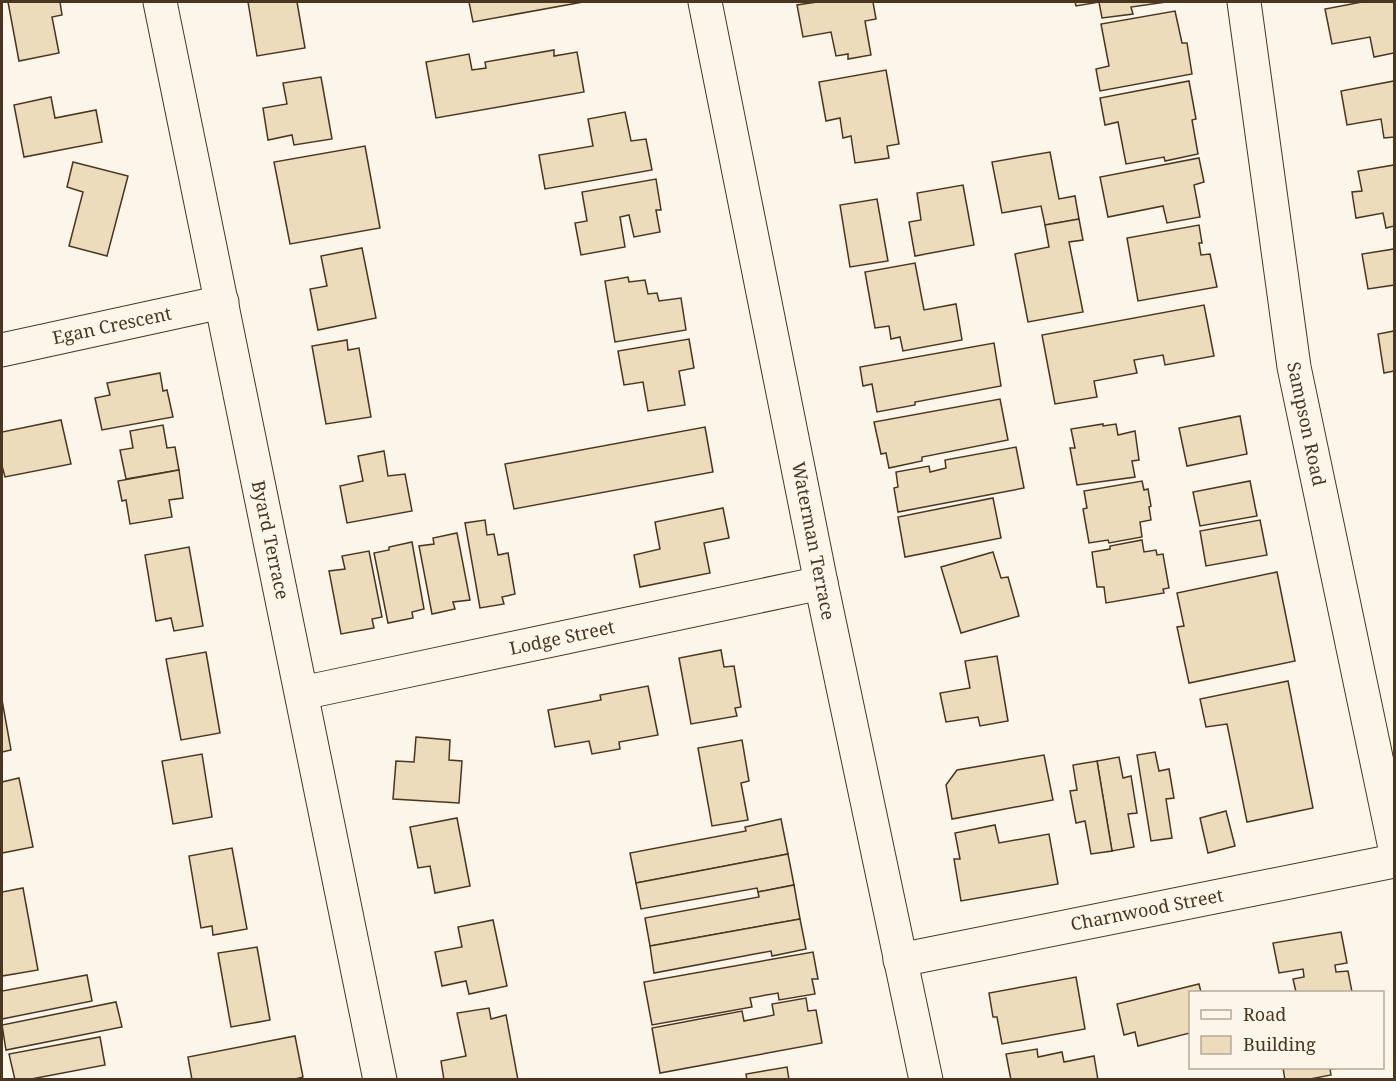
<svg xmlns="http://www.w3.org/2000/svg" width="1396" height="1081" font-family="'Noto Serif',serif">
  <rect width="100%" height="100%" fill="#fbf6e9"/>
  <g fill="#ecdcbc" stroke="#4a3520" stroke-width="1.5">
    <path d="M 8,2 L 60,2 L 62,15 L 52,17 L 59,53 L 19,61 Z"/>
    <path d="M 248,2 L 297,2 L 305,48 L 257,56 Z"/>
    <path d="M 469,2 L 583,2 L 473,22 Z"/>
    <path d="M 817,2 L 873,2 L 876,19 L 865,21 L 871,55 L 848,59 L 848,54 L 836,56 L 831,32 L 803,37 L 797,5 Z"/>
    <path d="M 1075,2 L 1166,2 L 1131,7 L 1133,14 L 1102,18 L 1099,2 L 1076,6 Z"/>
    <path d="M 1362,2 L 1394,2 L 1394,53 L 1374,57 L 1370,37 L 1332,44 L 1325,9 Z"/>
    <path d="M 1175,11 L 1182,43 L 1187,43 L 1192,74 L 1100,91 L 1096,69 L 1109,66 L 1101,24 Z"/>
    <path d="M 554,50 L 554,56 L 577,52 L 584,92 L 436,118 L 426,62 L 469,54 L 472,70 L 486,68 L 485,62 Z"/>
    <path d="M 886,70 L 899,144 L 887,146 L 889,158 L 855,163 L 851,136 L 843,138 L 840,118 L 826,121 L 819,82 Z"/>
    <path d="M 321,77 L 332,139 L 294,145 L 292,135 L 268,140 L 263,108 L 287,104 L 283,83 Z"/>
    <path d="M 1189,81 L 1196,119 L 1192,120 L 1198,154 L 1165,161 L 1164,157 L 1126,164 L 1118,122 L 1105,125 L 1100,98 Z"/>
    <path d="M 1394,81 L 1394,137 L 1384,138 L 1381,119 L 1347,125 L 1341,91 Z"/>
    <path d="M 51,97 L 55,118 L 96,110 L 102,142 L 24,157 L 14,105 Z"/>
    <path d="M 625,112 L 631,141 L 646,139 L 652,170 L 545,189 L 539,155 L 593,146 L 588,119 Z"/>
    <path d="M 365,146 L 380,228 L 290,244 L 274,162 Z"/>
    <path d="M 1050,152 L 1059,199 L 1075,196 L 1079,219 L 1045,225 L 1041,206 L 1002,213 L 992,162 Z"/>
    <path d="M 1199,158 L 1204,182 L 1194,185 L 1200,217 L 1167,223 L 1163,206 L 1108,217 L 1100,177 Z"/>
    <path d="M 73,162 L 128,176 L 107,256 L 69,246 L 83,192 L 67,187 Z"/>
    <path d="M 1394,165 L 1394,226 L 1386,228 L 1383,213 L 1356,218 L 1352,192 L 1362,191 L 1358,171 Z"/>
    <path d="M 656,179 L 661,210 L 656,210 L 660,232 L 634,237 L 629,215 L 620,217 L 625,247 L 581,255 L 575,223 L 587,221 L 582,192 Z"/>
    <path d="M 963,185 L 974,245 L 915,256 L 909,222 L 921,220 L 917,193 Z"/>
    <path d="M 877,199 L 888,261 L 850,267 L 840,205 Z"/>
    <path d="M 1079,219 L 1083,240 L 1069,242 L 1083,312 L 1028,322 L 1015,254 L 1049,247 L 1045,225 Z"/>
    <path d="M 1199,225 L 1202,243 L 1199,243 L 1201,255 L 1210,254 L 1217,287 L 1138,301 L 1127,238 Z"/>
    <path d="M 362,248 L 376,318 L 318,330 L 310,289 L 327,286 L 321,256 Z"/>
    <path d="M 1394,249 L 1394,285 L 1368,289 L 1362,254 Z"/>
    <path d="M 915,263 L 924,310 L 956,304 L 962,340 L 903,351 L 900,337 L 891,339 L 889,326 L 875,328 L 865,272 Z"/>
    <path d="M 628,277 L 629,282 L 645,280 L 648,294 L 657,293 L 659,301 L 681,298 L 686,330 L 615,342 L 605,281 Z"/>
    <path d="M 1204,305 L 1214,356 L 1165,365 L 1163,355 L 1134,360 L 1137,373 L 1094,381 L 1097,397 L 1055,404 L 1042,335 Z"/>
    <path d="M 1394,331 L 1394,371 L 1384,373 L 1378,334 Z"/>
    <path d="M 689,339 L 694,368 L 679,371 L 685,405 L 648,411 L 643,382 L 624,385 L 618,351 Z"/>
    <path d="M 347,340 L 348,350 L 359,348 L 371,417 L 326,424 L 312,346 Z"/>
    <path d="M 994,343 L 1001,386 L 915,402 L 915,405 L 877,412 L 872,384 L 863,386 L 860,367 Z"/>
    <path d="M 160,373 L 163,391 L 167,390 L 173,417 L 102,430 L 95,398 L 110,395 L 107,383 Z"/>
    <path d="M 1000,399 L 1008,440 L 922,457 L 922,461 L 889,468 L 886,453 L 881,454 L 874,422 Z"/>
    <path d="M 1240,416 L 1247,454 L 1187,466 L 1179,428 Z"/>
    <path d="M 61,420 L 71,464 L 5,477 L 2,466 L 2,432 Z"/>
    <path d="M 1103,424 L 1103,426 L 1116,424 L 1118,435 L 1135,431 L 1139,460 L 1132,461 L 1135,477 L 1077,485 L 1070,448 L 1075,448 L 1071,429 Z"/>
    <path d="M 163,425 L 167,448 L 175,447 L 179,470 L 126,479 L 120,450 L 133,448 L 130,431 Z"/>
    <path d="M 705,427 L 713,472 L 514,509 L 505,464 Z"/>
    <path d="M 1016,447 L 1024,488 L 898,512 L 894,488 L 898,487 L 896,472 L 929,466 L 930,472 L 946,468 L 945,460 Z"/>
    <path d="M 384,451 L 388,476 L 405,474 L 412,511 L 347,523 L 340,486 L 363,481 L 358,456 Z"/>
    <path d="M 179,470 L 183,498 L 169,500 L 172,517 L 130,524 L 126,500 L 122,501 L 118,481 Z"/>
    <path d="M 1142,481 L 1144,490 L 1148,489 L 1151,506 L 1149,507 L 1151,520 L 1140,522 L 1142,537 L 1109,543 L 1108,540 L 1089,543 L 1083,509 L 1087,508 L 1084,491 Z"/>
    <path d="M 1250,481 L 1257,516 L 1200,526 L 1193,492 Z"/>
    <path d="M 993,498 L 1001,538 L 905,557 L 898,517 Z"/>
    <path d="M 723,508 L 729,538 L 704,543 L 710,573 L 640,587 L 634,555 L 660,549 L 655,522 Z"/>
    <path d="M 485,520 L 487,535 L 494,534 L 498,555 L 508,553 L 515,594 L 502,597 L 504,604 L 480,608 L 465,523 Z"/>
    <path d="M 1260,520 L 1267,555 L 1206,566 L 1200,531 Z"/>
    <path d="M 457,533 L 470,600 L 453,602 L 455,609 L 432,614 L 419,546 L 434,544 L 433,538 Z"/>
    <path d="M 1142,540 L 1144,552 L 1156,550 L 1157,555 L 1163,554 L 1169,588 L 1163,589 L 1164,593 L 1106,603 L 1104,587 L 1097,587 L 1092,552 L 1110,549 L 1110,546 Z"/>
    <path d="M 412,542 L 424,609 L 412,612 L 413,618 L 388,623 L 374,553 L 389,550 L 389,547 Z"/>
    <path d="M 189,547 L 203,626 L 174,631 L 171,618 L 156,621 L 145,555 Z"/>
    <path d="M 369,551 L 382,617 L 372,619 L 374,628 L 341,634 L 329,571 L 345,569 L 342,556 Z"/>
    <path d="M 993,552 L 1001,578 L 1008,577 L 1019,616 L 961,633 L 941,567 Z"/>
    <path d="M 1277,572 L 1295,661 L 1189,683 L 1177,627 L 1184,626 L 1177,593 Z"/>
    <path d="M 721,650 L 724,667 L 734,666 L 741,707 L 735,708 L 737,716 L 691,724 L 679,658 Z"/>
    <path d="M 206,652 L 220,733 L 181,740 L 166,659 Z"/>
    <path d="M 997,656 L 1008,721 L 980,726 L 978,717 L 946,722 L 940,693 L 970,688 L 965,661 Z"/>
    <path d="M 1288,681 L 1313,808 L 1247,822 L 1227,724 L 1206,727 L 1200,699 Z"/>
    <path d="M 648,686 L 658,735 L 619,742 L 620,749 L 592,754 L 589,741 L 555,747 L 548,710 L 601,700 L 600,695 Z"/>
    <path d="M 2,700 L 11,750 L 2,752 Z"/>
    <path d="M 416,737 L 450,740 L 449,760 L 462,761 L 459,803 L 393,799 L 396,761 L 414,762 Z"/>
    <path d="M 742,740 L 749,781 L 741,783 L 748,820 L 712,826 L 698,748 Z"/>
    <path d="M 1155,752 L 1159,771 L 1169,769 L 1174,798 L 1166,799 L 1172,838 L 1151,841 L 1137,755 Z"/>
    <path d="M 202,754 L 212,817 L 173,824 L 162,761 Z"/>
    <path d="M 1044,755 L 1053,800 L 952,819 L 946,785 L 957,770 Z"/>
    <path d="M 1119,757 L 1123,778 L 1131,776 L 1137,813 L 1128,814 L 1134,847 L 1112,851 L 1097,761 Z"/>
    <path d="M 1097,761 L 1112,851 L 1091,854 L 1085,821 L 1076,823 L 1070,791 L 1077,790 L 1073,765 Z"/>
    <path d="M 19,778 L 33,847 L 2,853 L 2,779 L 2,782 Z"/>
    <path d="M 1226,811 L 1235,846 L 1208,853 L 1200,818 Z"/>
    <path d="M 457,818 L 470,886 L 435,893 L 430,866 L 418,868 L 410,827 Z"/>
    <path d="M 781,819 L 788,854 L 636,883 L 630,853 L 746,831 L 745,827 Z"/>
    <path d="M 995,825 L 999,843 L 1049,834 L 1058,884 L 961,901 L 954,859 L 960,859 L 955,833 Z"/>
    <path d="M 232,848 L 247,929 L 213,935 L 212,926 L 201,928 L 189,856 Z"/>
    <path d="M 788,854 L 794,885 L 758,892 L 757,888 L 641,909 L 636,883 Z"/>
    <path d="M 794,885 L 800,919 L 650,946 L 645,918 L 759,897 L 758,892 Z"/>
    <path d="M 23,888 L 38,970 L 2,976 L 2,892 Z"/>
    <path d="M 800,919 L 806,949 L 772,956 L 771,951 L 654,973 L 650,946 Z"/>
    <path d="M 493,920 L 507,986 L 469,994 L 466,981 L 442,986 L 435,952 L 462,947 L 458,927 Z"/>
    <path d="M 1341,932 L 1347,963 L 1335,965 L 1336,972 L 1348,971 L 1352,992 L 1296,992 L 1293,979 L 1304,977 L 1303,969 L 1279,973 L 1273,943 Z"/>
    <path d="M 257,947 L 270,1020 L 231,1027 L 218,953 Z"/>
    <path d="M 813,952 L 818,979 L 812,979 L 815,994 L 779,1000 L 778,993 L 750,998 L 752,1007 L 652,1025 L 644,982 Z"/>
    <path d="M 87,975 L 92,1001 L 2,1019 L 2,991 Z"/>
    <path d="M 1076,977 L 1085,1029 L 1002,1044 L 997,1017 L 993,1017 L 989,993 Z"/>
    <path d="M 1199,984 L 1201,992 L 1190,992 L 1190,1033 L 1138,1046 L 1135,1032 L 1124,1035 L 1117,1004 Z"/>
    <path d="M 806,998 L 808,1011 L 816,1010 L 822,1043 L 660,1073 L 652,1028 L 742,1011 L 744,1021 L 774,1015 L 772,1004 Z"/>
    <path d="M 116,1002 L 122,1027 L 6,1050 L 2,1025 Z"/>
    <path d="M 489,1008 L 491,1019 L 506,1015 L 518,1080 L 444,1080 L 441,1061 L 466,1056 L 457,1013 Z"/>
    <path d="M 295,1036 L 303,1077 L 292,1080 L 192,1080 L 188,1057 Z"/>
    <path d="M 100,1037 L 105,1065 L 26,1080 L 15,1080 L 9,1054 Z"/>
    <path d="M 1037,1049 L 1038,1057 L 1062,1052 L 1064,1062 L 1094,1056 L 1098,1080 L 1011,1080 L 1006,1054 Z"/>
    <path d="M 787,1067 L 789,1080 L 747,1080 L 746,1074 Z"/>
    <path d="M 1283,1068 L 1339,1068 L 1330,1069 L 1331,1075 L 1305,1080 L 1285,1080 Z"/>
  </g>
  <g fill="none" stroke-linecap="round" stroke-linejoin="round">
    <defs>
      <g id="minor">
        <path d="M 160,2 L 380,1080"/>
        <path d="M 705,2 L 821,583 L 926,1080"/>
        <path d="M 1244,2 L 1294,367 L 1394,843"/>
        <path d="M 2,350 L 222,302"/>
        <path d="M 302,693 L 821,583"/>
        <path d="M 900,960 L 1394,861"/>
      </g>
    </defs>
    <use href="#minor" stroke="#4a3520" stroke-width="35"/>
    <use href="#minor" stroke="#fbf6e9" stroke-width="33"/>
  </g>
  <g text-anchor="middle" stroke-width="4.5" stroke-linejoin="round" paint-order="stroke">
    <g font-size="18" fill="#4a3520" stroke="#fbf6e9">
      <text transform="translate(112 326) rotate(-12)" y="6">Egan Crescent</text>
      <text transform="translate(1306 424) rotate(78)" y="6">Sampson Road</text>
      <text transform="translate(270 540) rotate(78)" y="6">Byard Terrace</text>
      <text transform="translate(813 541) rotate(79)" y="6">Waterman Terrace</text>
      <text transform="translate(562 638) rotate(-12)" y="6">Lodge Street</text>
      <text transform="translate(1147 910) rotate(-11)" y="6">Charnwood Street</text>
    </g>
  </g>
  <rect width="1396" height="1081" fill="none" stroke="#4a3520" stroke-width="6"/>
  <rect x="1189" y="991" width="195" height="78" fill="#fbf6e9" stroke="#b4a999" stroke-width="1.5"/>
  <rect x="1201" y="1010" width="30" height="9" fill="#fbf6e9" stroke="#b4a999" stroke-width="1.5"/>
  <text x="1243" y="1021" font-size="18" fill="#4a3520">Road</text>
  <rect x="1201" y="1036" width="30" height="18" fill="#ecdcbc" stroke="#b4a999" stroke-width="1.5"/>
  <text x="1243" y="1051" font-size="18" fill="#4a3520">Building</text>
</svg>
